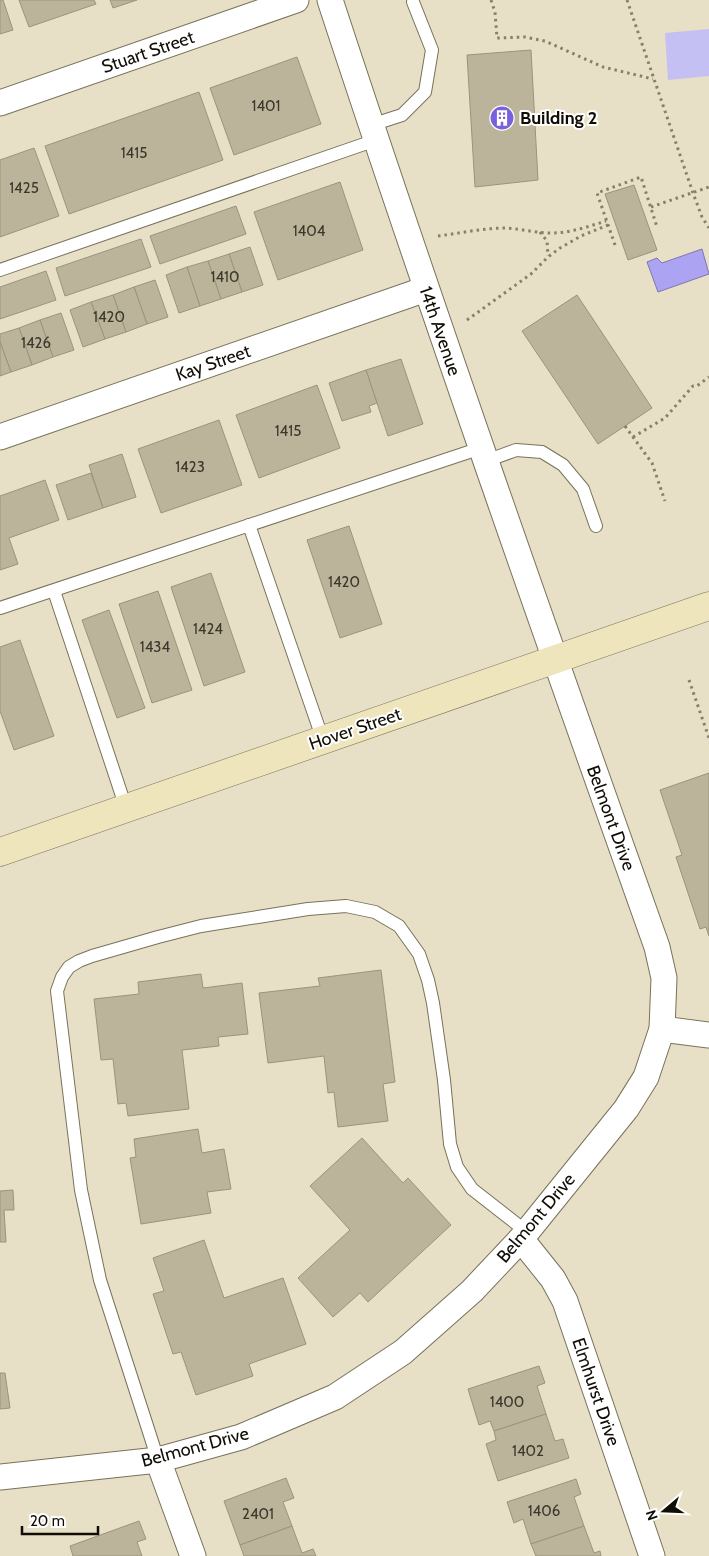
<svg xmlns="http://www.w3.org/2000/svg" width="709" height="1556" font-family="Cabin,sans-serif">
  <rect width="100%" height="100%" fill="#e7e0c6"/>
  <path fill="#c4c0f4" d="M 709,29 L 709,76 L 668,80 L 665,33 Z"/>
  <path fill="#aca4f2" stroke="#7d77ab" d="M 702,249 L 709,274 L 658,292 L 647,262 L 657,258 L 662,263 Z"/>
  <g fill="#bbb49b" stroke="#9a947b">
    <path d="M 0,0 L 3,0 L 13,30 L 0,34 Z"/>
    <path d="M 19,0 L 94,0 L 96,4 L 29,27 Z"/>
    <path d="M 110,0 L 137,0 L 113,8 Z"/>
    <path d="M 531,50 L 538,180 L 475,187 L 467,55 Z"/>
    <path d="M 297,57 L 321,124 L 234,155 L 210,88 Z"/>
    <path d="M 199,92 L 223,160 L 69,214 L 45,146 Z"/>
    <path d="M 34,148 L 59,216 L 0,237 L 0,160 Z"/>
    <path d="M 340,182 L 363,250 L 278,280 L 254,212 Z"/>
    <path d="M 634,185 L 657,250 L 628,260 L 605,194 Z"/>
    <path d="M 236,206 L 246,234 L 160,264 L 150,236 Z"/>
    <path d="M 141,239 L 151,267 L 65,296 L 56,268 Z"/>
    <path d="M 250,247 L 263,285 L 242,292 L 229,254 Z"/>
    <path d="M 229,254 L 242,292 L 221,299 L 208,261 Z"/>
    <path d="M 208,261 L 221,299 L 200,306 L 187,267 Z"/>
    <path d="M 187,267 L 200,306 L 179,313 L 166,275 Z"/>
    <path d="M 46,271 L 56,300 L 0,319 L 0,287 Z"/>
    <path d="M 155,280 L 168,317 L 147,324 L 134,287 Z"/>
    <path d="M 134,287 L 147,324 L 126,332 L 113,295 Z"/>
    <path d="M 113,295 L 126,332 L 105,339 L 91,302 Z"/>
    <path d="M 577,295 L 652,408 L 598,444 L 522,331 Z"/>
    <path d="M 91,302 L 105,339 L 83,347 L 70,310 Z"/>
    <path d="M 61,313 L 74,350 L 53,357 L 40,320 Z"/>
    <path d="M 40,320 L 53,357 L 32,365 L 19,328 Z"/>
    <path d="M 19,328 L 32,365 L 11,372 L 0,342 L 0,334 Z"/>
    <path d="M 0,342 L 11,372 L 0,376 Z"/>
    <path d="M 401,359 L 423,424 L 388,436 L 366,370 Z"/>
    <path d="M 366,370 L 377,403 L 369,406 L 371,412 L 342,421 L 329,383 Z"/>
    <path d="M 317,385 L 340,448 L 259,478 L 236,415 Z"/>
    <path d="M 219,420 L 242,485 L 161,513 L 138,449 Z"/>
    <path d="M 122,454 L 136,497 L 103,508 L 89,465 Z"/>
    <path d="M 91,473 L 103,508 L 68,520 L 56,485 Z"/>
    <path d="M 45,480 L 59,520 L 9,538 L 18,564 L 0,570 L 0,496 Z"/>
    <path d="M 349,526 L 382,624 L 340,638 L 307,540 Z"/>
    <path d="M 211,573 L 245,672 L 204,686 L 171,587 Z"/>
    <path d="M 158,591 L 192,690 L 152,703 L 119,604 Z"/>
    <path d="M 109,610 L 145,708 L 117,718 L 82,620 Z"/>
    <path d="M 20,640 L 54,736 L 14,750 L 0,711 L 0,647 Z"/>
    <path d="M 709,773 L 709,936 L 706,927 L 700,929 L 676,857 L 682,855 L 660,790 Z"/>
    <path d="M 381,970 L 395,1082 L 383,1084 L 388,1121 L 338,1127 L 334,1092 L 328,1093 L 324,1056 L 268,1063 L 259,993 L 320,986 L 318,978 Z"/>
    <path d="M 201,974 L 203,988 L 242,983 L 248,1034 L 218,1037 L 219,1046 L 182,1050 L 189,1109 L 128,1116 L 126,1103 L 118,1104 L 113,1059 L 101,1060 L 94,999 L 139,994 L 138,982 Z"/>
    <path d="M 198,1129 L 202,1153 L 224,1149 L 231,1189 L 207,1192 L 211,1213 L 141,1224 L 130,1158 L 136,1157 L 134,1139 Z"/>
    <path d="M 362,1138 L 403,1183 L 408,1178 L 451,1225 L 368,1302 L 360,1293 L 333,1317 L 298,1278 L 350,1230 L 310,1186 Z"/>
    <path d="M 13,1190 L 14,1210 L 4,1210 L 6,1242 L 0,1242 L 0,1191 Z"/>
    <path d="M 204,1240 L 224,1298 L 283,1278 L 306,1344 L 249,1364 L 253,1376 L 196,1395 L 181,1352 L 173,1354 L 153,1294 L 164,1291 L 153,1258 Z"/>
    <path d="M 539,1366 L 545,1383 L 537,1386 L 546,1414 L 494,1431 L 490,1421 L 479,1425 L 468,1389 Z"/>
    <path d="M 0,1373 L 5,1373 L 10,1408 L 0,1409 Z"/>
    <path d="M 546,1414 L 555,1441 L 563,1439 L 569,1458 L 498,1481 L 486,1444 L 496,1440 L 494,1431 Z"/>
    <path d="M 286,1478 L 294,1498 L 283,1502 L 292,1526 L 240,1545 L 224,1501 Z"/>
    <path d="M 576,1479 L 581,1494 L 574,1497 L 584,1526 L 531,1544 L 523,1519 L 514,1523 L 507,1502 Z"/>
    <path d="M 139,1521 L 146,1539 L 137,1542 L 142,1556 L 73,1556 L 70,1546 Z"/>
    <path d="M 292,1526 L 302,1553 L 313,1549 L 316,1556 L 244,1556 L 240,1545 Z"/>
    <path d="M 584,1526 L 594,1553 L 600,1551 L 601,1556 L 536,1556 L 531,1544 Z"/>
  </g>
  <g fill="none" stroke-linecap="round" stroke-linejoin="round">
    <defs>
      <g id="lane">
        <path d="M 371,125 L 402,115 L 425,92 L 432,50 L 413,2"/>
        <path d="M 0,270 L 376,140"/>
        <path d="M 486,461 L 516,450 L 542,452 L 563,465 L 583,489 L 596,526"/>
        <path d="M 249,525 L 323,740"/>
        <path d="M 54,591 L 126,808"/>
        <path d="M 0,608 L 481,448"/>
        <path d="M 158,1460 L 100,1280 L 81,1190 L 57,991 L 62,977 L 69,967 L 79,961 L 92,956 L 158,937 L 201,926 L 308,909 L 346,906 L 375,912 L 399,926 L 419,954 L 428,980 L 433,1003 L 444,1080 L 450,1144 L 457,1167 L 472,1189 L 527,1232"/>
      </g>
      <g id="street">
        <path d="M 0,103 L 296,0"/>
        <path d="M 0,437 L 426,289"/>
        <path d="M 662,1029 L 709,1035"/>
        <path d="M 521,1239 L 553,1279 L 565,1301 L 652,1556"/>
        <path d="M 158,1460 L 193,1556"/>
        <path d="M 0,1477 L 158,1460 L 241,1437 L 335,1397 L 403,1352 L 472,1291 L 521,1239 L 626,1109 L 646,1077 L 662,1029 L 664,978 L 657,947 C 545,632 434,317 330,0"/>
      </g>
      <path id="secondary" d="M 0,852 L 709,606"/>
    </defs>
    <use href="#lane" stroke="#78725b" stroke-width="14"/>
    <use href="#street" stroke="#78725b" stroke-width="27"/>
    <use href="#secondary" stroke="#78725b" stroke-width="29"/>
    <g stroke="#85806e" stroke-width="3" stroke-dasharray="2.5 4" stroke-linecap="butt">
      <path d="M 491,0 L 495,12 L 497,38 L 525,37 L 545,41 L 603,67 L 653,79"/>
      <path d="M 627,0 L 693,193 L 702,217 L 709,228"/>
      <path d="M 651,207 L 709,187"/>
      <path d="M 540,232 L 547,241 L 548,256"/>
      <path d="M 438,236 C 461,233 484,228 507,228 C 520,229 533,232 546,233 C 567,234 587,227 606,221"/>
      <path d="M 615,245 L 597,193 L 641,177 L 657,227"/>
      <path d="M 467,320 L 531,274 L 548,257 L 560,248 L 581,236 L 608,225"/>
      <path d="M 625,426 L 652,463 L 665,501"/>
      <path d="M 633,437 L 665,418 L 693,386 L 697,386 L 709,377"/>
      <path d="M 689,680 L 709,738"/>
    </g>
    <use href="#lane" stroke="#fff" stroke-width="12"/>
    <use href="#street" stroke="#fff" stroke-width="25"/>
    <use href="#secondary" stroke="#eee5bd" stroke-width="28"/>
  </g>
  <defs>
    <symbol id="building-disc" viewBox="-11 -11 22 22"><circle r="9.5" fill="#7a61dc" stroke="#fff"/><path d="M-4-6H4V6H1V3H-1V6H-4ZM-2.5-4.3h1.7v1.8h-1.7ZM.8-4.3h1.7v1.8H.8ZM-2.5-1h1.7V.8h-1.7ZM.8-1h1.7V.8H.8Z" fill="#fff"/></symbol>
  </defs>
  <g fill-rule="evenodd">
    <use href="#building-disc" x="488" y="104" width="28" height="28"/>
  </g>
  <g text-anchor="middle" stroke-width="4" stroke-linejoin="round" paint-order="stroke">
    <g font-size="15" fill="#3b372a">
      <text x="266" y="111">1401</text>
      <text x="134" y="158">1415</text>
      <text x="24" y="193">1425</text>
      <text x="309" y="236">1404</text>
      <text x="225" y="282">1410</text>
      <text x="109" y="322">1420</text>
      <text x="36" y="348">1426</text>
      <text x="288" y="436">1415</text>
      <text x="190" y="472">1423</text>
      <text x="344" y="587">1420</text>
      <text x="208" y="634">1424</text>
      <text x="155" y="652">1434</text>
      <text x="507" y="1407">1400</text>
      <text x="528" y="1456">1402</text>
      <text x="544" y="1516">1406</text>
      <text x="258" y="1519">2401</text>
    </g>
    <g font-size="18" fill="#100d05" stroke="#fff">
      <text transform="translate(148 52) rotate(-19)" y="6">Stuart Street</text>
      <text transform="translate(440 331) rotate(71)" y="6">14th Avenue</text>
      <text transform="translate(213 363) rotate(-19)" y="6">Kay Street</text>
      <text transform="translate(355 729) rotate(-19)" y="6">Hover Street</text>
      <text transform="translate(611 818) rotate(70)" y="6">Belmont Drive</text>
      <text transform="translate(536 1218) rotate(-50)" y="6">Belmont Drive</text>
      <text transform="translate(596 1392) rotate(71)" y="6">Elmhurst Drive</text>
      <text transform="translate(195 1447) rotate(-15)" y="6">Belmont Drive</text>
    </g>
    <g font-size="18" font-weight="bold" fill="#100d05" stroke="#fff" text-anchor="start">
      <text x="520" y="124">Building 2</text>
    </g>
  </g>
  <g transform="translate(664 1511) rotate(251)" stroke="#ffffff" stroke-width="4" paint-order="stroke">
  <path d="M0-4L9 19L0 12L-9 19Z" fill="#100d05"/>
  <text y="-8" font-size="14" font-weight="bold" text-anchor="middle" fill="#100d05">N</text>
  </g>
  <path d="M22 1526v8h76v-8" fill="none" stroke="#100d05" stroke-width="2.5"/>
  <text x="30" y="1526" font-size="15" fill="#100d05" stroke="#ffffff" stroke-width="4" paint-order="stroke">20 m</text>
</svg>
